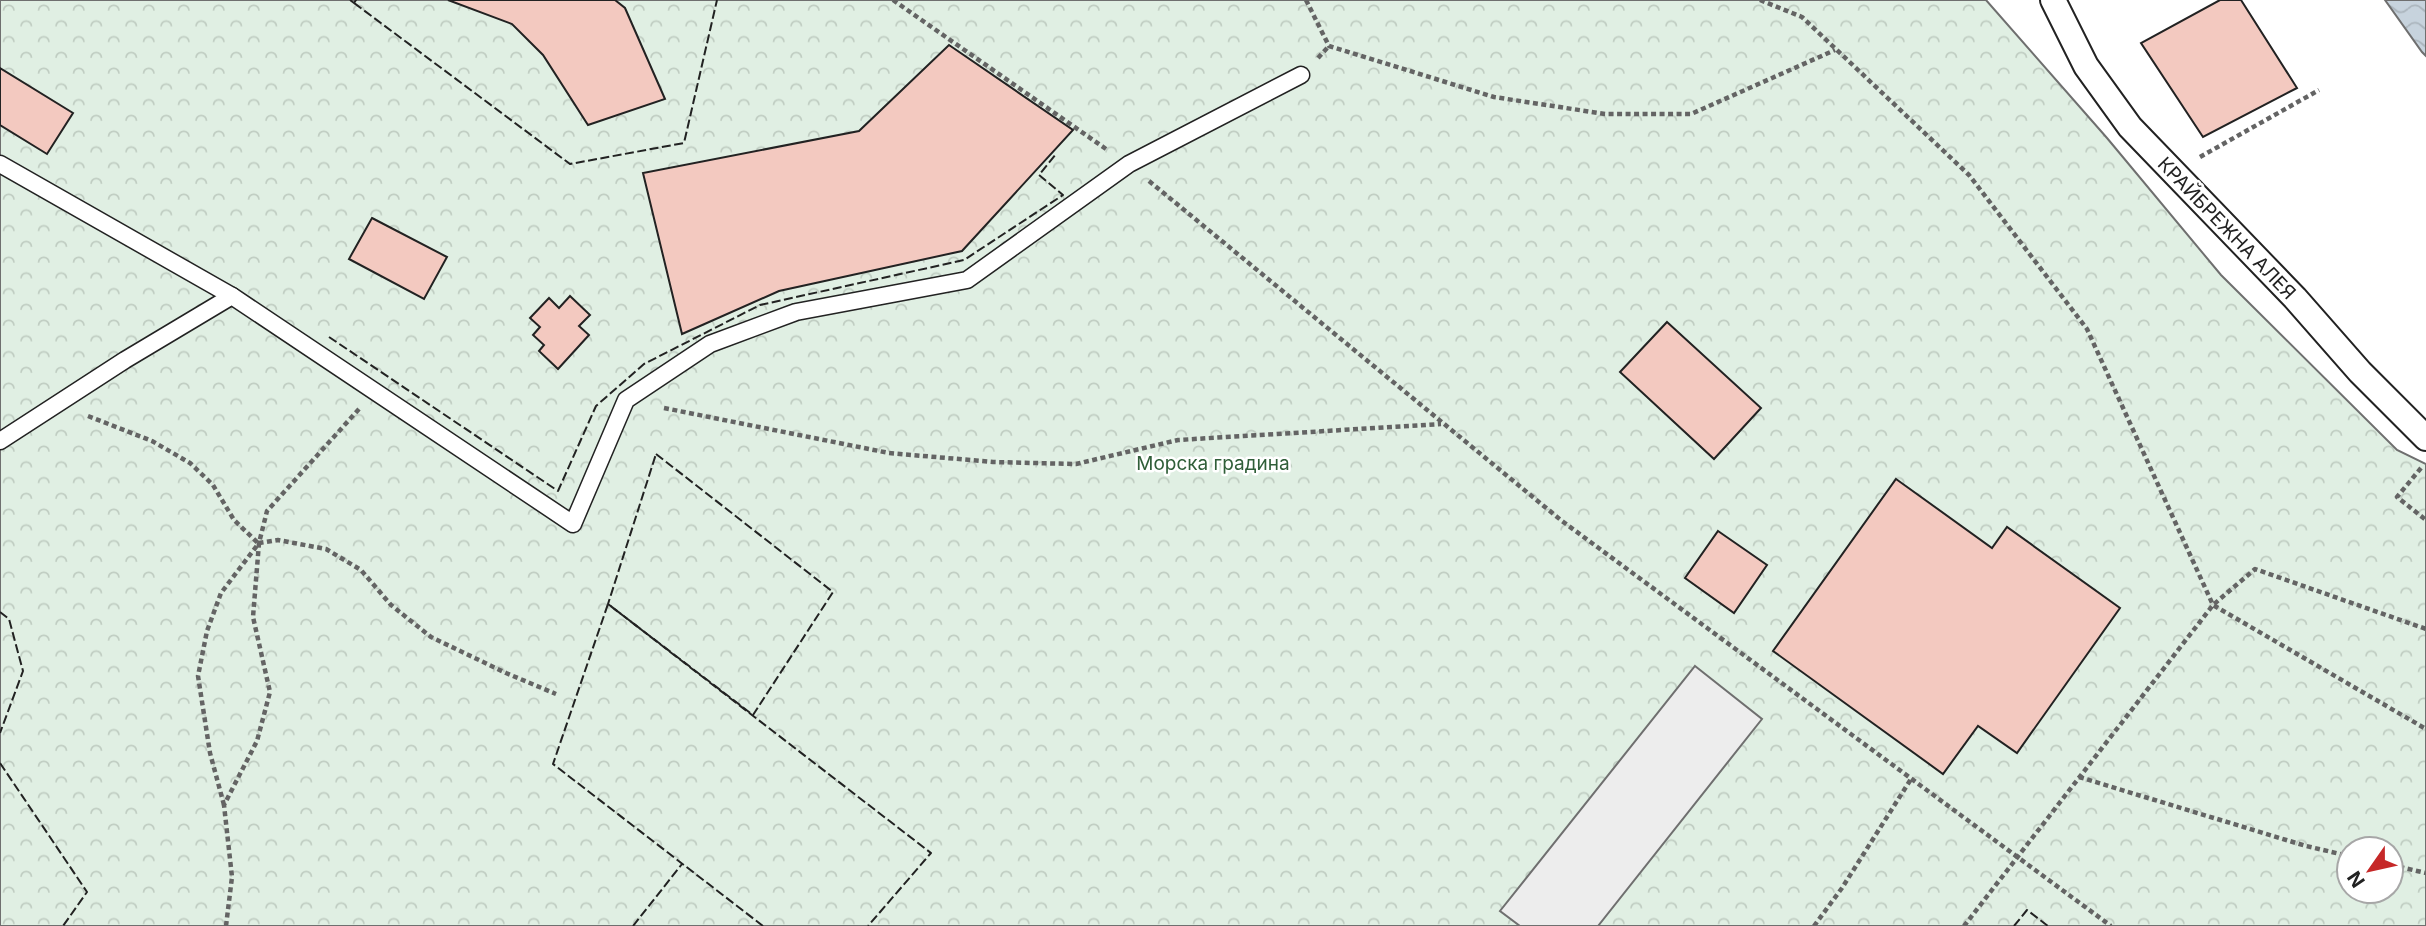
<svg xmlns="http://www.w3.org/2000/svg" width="2426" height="926" font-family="Inter,sans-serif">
  <defs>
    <pattern id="forest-crowns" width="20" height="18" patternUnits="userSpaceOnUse" patternTransform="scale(1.75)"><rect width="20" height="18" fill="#e0efe3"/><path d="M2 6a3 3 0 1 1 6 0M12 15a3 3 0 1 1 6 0" fill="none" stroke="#c0cdc2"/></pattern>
    <pattern id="water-waves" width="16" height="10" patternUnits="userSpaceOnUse" patternTransform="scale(1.75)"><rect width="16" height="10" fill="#c7d3dd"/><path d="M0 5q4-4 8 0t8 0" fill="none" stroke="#abb5bd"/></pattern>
  </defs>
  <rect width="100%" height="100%" fill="#fff"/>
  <path fill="url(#forest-crowns)" stroke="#6f6f6f" stroke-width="2" fill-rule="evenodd" d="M 0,0 L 1986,0 L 2107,138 L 2221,275 L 2397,450 L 2426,464 L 2426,926 L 0,926 ZM 2349,849 L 2391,849 L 2391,891 L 2349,891 Z"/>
  <path fill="#ededed" stroke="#6f6f6f" stroke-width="2" d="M 1695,666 L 1762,719 L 1598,926 L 1520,926 L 1500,911 Z"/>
  <path fill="url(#water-waves)" stroke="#6f6f6f" stroke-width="2" d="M 2385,0 L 2426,0 L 2426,56 L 2422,52 Z"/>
  <g fill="#f3c9c0" stroke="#222" stroke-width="2">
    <path d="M 448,0 L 615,0 L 625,8 L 665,99 L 588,125 L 543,55 L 512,24 Z"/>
    <path d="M 2220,0 L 2241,0 L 2297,88 L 2203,137 L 2141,43 Z"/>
    <path d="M 949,45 L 1073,130 L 962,251 L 779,291 L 682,334 L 643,173 L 859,131 Z"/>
    <path d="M 0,68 L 73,113 L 47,154 L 0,125 Z"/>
    <path d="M 372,218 L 447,257 L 424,299 L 349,259 Z"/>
    <path d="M 570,296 L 590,315 L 579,326 L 589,335 L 558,369 L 539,351 L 544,345 L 533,335 L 540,327 L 530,318 L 549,298 L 559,308 Z"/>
    <path d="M 1667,322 L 1761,408 L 1714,459 L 1620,372 Z"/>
    <path d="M 1896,479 L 1992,548 L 2007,527 L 2120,608 L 2017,753 L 1978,726 L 1943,774 L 1773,651 Z"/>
    <path d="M 1718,531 L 1767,565 L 1734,613 L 1685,578 Z"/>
  </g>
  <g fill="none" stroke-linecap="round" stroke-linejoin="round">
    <defs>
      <g id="service">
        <path d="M 0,164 L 232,296"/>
        <path d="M 0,441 L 125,360 L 232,296 L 573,524 L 626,400 L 710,344 L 796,312 L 967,280 L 1129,164 L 1301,75"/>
      </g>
      <path id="pedestrian" d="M 2053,0 L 2086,66 L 2130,127 L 2295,298 L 2360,372 L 2426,438"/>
    </defs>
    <use href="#service" stroke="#222" stroke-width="19"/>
    <use href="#pedestrian" stroke="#222" stroke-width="28"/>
    <g stroke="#646464" stroke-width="4.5" stroke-dasharray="5 3.5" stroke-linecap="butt">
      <path d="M 893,0 L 1106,149"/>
      <path d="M 1306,0 L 1329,46 L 1494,97 L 1605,114 L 1691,114 L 1835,50"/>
      <path d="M 1760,0 L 1802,17 L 1969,175 L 2087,329 L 2213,605 L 2426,729"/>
      <path d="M 1318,58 L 1329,46"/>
      <path d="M 2200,157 L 2319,90"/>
      <path d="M 1149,181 L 1562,521 L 2111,926"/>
      <path d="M 664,408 L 889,453 L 993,462 L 1076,464 L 1178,440 L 1441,424"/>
      <path d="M 88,416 L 152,441 L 190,463 L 213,485 L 234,520 L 258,543"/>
      <path d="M 2421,468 L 2397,497 L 2426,520"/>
      <path d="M 2079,777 L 2306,846 L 2349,856"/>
      <path d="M 224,805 L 210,753 L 198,676 L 207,631 L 221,593 L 259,543 L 278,540 L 326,549 L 361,570 L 391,605 L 431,637 L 506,673 L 556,694"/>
      <path d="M 2391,865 L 2426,873"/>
      <path d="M 226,926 L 232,877 L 224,805 L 257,741 L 270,692 L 253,617 L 259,543 L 267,511 L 359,409"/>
      <path d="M 1814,926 L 1842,888 L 1911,779"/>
      <path d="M 1964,926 L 2213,605 L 2255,569 L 2426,629"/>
    </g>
    <use href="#service" stroke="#fff" stroke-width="16"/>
    <use href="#pedestrian" stroke="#fff" stroke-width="24"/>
    <g stroke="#222" stroke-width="2" stroke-dasharray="9 3.5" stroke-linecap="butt">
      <path d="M 350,0 L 354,3 L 356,0 L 354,3 L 570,164 L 684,143 L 717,0"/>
      <path d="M 329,337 L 558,491 L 596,406 L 644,364 L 760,305 L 964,260 L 1063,195 L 1039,175 L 1056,154"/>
      <path d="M 656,454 L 833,592 L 753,715 L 608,604 Z"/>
      <path d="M 0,612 L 9,619 L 23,671 L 0,733"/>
      <path d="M 0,763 L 87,892 L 63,926"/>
      <path d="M 633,926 L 682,864"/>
      <path d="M 763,926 L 553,764 L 608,604 L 931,853 L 868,926"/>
      <path d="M 2014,926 L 2027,910 L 2048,926"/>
    </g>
  </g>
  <g text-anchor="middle" stroke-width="5" stroke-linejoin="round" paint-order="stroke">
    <g font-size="19" fill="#222" stroke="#fff">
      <text transform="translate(2227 228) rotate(46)" y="7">КРАЙБРЕЖНА АЛЕЯ</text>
    </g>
    <g font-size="19" fill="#2f5e38" stroke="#fff">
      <text x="1213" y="470">Морска градина</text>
    </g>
  </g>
  <g transform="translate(2370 870) rotate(236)"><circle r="33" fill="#ffffff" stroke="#a7a7a7" stroke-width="2"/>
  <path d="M0-5L12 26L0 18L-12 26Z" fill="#c62828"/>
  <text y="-10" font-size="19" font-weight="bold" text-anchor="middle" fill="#222222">N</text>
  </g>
</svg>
